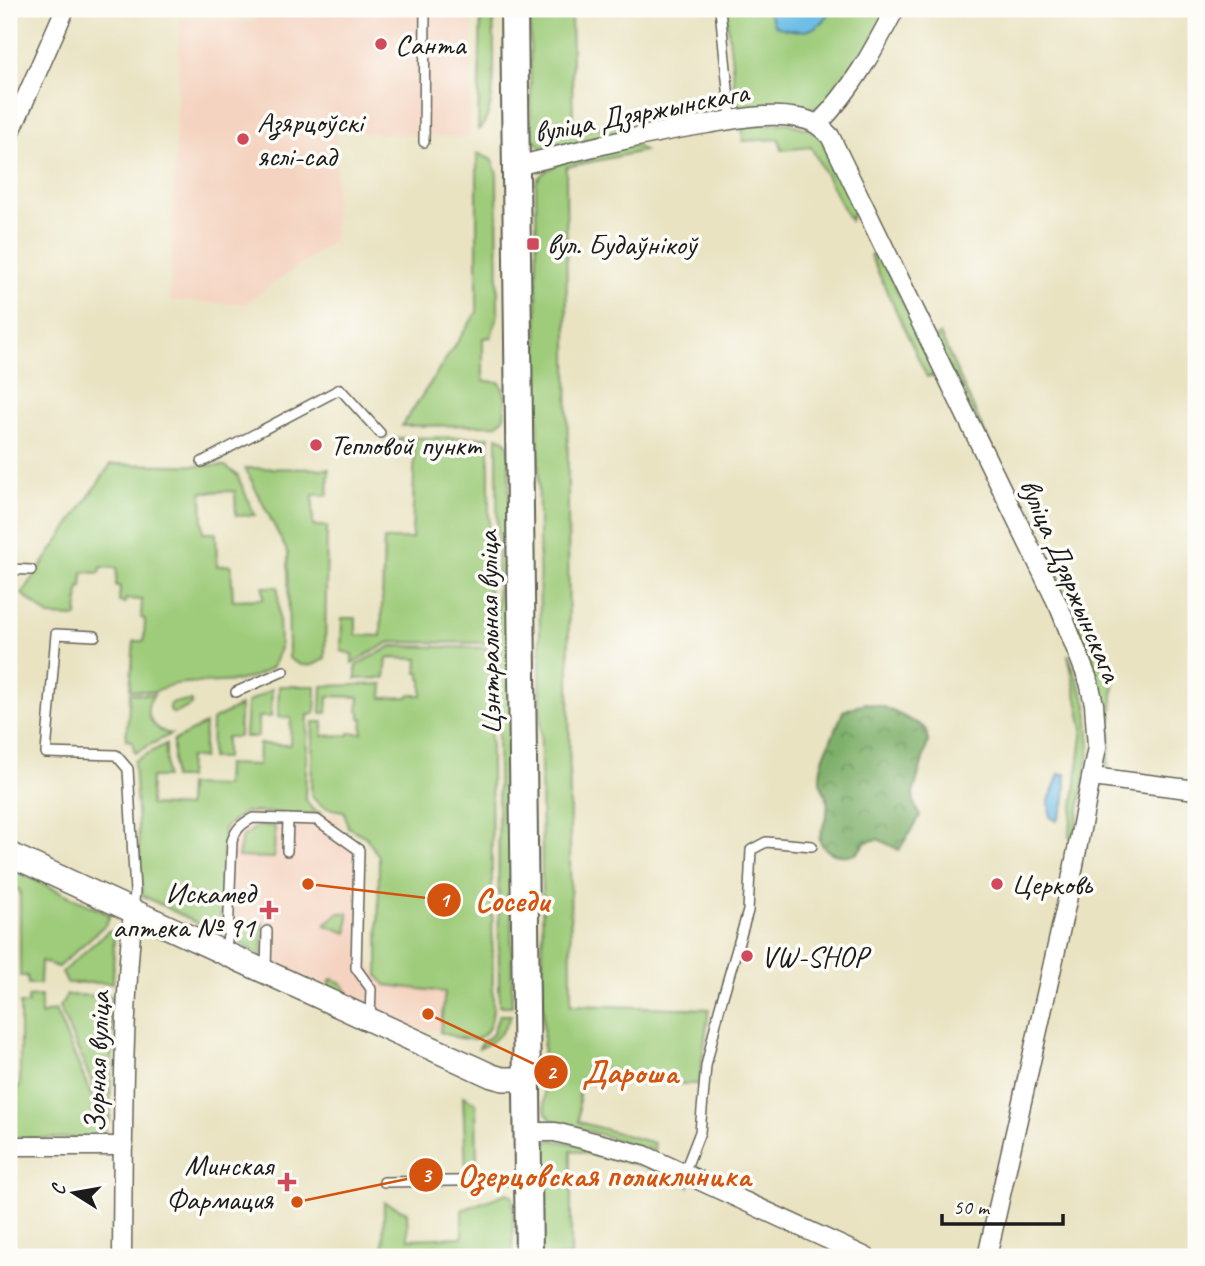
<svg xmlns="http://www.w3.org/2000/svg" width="1205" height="1266" font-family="Caveat,sans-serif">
  <defs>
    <pattern id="forest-crowns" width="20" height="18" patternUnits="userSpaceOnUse" patternTransform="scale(1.75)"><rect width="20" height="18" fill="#7fb06a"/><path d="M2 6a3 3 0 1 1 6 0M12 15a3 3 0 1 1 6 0" fill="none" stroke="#678e56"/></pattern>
  </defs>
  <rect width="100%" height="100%" fill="#fdfcf7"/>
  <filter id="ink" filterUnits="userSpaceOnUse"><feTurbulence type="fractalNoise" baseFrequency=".0143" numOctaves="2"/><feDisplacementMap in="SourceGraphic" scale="14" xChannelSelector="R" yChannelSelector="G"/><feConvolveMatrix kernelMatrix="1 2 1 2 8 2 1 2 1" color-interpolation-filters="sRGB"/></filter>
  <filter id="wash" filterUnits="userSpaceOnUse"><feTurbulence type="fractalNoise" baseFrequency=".00686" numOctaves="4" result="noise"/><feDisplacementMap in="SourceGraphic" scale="28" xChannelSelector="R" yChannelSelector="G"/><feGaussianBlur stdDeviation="1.57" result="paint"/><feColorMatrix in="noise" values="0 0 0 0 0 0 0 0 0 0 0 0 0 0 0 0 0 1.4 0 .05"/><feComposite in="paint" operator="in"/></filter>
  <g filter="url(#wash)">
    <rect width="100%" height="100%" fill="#e9e3c2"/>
    <g fill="#f4d3c0">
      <path d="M 255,9 L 473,9 L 469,138 L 337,131 L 334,241 L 244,304 L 170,301 L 180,19 L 255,22 Z"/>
      <path d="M 245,811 L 339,815 L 340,831 L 365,846 L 363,951 L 378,976 L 386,985 L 446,992 L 440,1032 L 408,1026 L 220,936 L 224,828 Z"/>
    </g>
    <g fill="#9fcc7a" stroke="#5e744b" stroke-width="2">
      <path d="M 481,9 L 493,9 C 493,36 500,114 478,130 Z"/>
      <path d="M 530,9 L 571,9 L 573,132 L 725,103 L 727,111 L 724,114 L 543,149 L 533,140 L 531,132 Z"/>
      <path d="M 726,9 L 767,9 L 823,23 L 831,9 L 888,9 L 867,51 L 828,102 C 810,113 793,109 772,108 C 760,107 748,109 737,110 Z"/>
      <path d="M 788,123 L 811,130 L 823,140 L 851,198 L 854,208 L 850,221 L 811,147 L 782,150 L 779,139 L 743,141 L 742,126 Z"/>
      <path d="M 635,145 L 644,151 L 566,167 L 571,1005 L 709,1009 L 699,1084 L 579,1083 L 579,1122 L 654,1143 L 655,1151 L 552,1120 L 546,1113 L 544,1104 L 536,183 C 544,159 611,151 635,145 Z"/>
      <path d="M 477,153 L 492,160 L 497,174 L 498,314 L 491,337 L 483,338 L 483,381 L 499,382 C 508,393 505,405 504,418 L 496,425 L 402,426 L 477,312 Z"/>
      <path d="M 873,254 L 881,258 L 937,371 L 935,375 L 927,377 L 870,255 Z"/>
      <path d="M 940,334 L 992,449 L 1031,518 L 1019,510 L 935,339 Z"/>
      <path d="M 489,437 L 489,643 L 390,642 L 352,663 L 352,654 L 341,651 L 342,618 L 356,618 L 356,635 L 381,636 L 384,539 L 412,539 L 415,442 L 387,441 L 390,438 Z"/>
      <path d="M 497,437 L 505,440 L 509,447 L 512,1006 L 499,1006 Z"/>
      <path d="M 111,464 L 225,466 L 237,475 L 255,515 L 236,516 L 235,491 L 202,492 L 203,533 L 216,533 L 217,566 L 231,565 L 233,600 L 263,599 L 263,587 L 278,587 L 280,648 L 273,666 C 234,696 186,671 155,692 L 130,690 L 134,641 L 144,641 L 145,619 L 141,618 L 142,600 L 126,599 L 125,603 L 119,602 L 120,586 L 116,586 L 117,568 L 101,567 L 100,573 L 83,572 L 82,587 L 79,588 L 77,617 L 49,616 L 22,594 Z"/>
      <path d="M 245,468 L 329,469 L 328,495 L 313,495 L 313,526 L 327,526 L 325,658 C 313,668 301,668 289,658 L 288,553 Z"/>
      <path d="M 1057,565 L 1079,603 L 1114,683 L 1108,768 L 1103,760 C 1102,739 1104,716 1100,695 C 1093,653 1071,611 1053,573 L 1052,568 Z"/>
      <path d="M 392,646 L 490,648 L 493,1009 C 490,1048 467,1042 440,1032 L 445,992 L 386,985 L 378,976 L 379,857 L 366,837 L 348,827 L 344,811 C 330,809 318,808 311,794 L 313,722 L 323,722 L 323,736 L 349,735 L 349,733 L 362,733 L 363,718 L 360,718 L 360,712 L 358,711 L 359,697 L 328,696 L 327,713 L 321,713 L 322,686 L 383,684 L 382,698 L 408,697 L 409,695 L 422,695 L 422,680 L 420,679 L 420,673 L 417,673 L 418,659 L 387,658 L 385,678 L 356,679 L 356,665 Z"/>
      <path d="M 1068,654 L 1087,705 L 1090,747 L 1074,838 L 1069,837 L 1083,729 Z"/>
      <path d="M 279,686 L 316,686 L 315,714 L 308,715 L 305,798 L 311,808 L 322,814 L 245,812 L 224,828 L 220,935 L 142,895 L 134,761 L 166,744 L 166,777 L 151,777 L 150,805 L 187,807 L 188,785 L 225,786 L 226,764 L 258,765 L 259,744 L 290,745 L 291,718 L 278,717 Z"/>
      <path d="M 272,689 L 271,717 L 258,717 L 258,737 L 245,737 L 247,703 Z"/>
      <path d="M 130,693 L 154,695 C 140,710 153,732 171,734 L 135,753 L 132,741 L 126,740 Z"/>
      <path d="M 192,701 L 192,705 L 174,714 L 170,711 L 170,705 L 173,702 Z"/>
      <path d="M 240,706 L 239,737 L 226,737 L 226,758 L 211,758 L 212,720 Z"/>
      <path d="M 205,724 L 203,758 L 189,757 L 188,778 L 173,778 L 173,741 Z"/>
      <path d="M 258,826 L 275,826 L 274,858 L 238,857 L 242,837 Z"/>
      <path d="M 9,868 L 110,915 L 106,924 L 58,967 L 41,961 L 40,984 L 28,984 L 27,976 L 20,976 L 20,890 L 9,889 Z"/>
      <path d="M 338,913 L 348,913 L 348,933 L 325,925 Z"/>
      <path d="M 238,922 L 263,923 L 262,956 C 242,946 236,946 238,922 Z"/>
      <path d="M 108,931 L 114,931 L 113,983 L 67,983 L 62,972 Z"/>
      <path d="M 331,979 L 342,983 L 351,999 L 328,987 Z"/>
      <path d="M 67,995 L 113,996 L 110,1123 L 59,1007 Z"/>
      <path d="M 41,996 L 41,1015 L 55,1010 L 106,1129 L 106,1133 L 100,1138 L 9,1138 L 9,1088 L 20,1087 L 20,1004 L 28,1004 L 28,997 Z"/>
      <path d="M 499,1015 L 511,1015 C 505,1031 496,1042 479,1048 L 481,1043 L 492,1035 Z"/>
      <path d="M 463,1096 L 476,1103 L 477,1162 L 475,1166 L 466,1169 Z"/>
      <path d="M 551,1140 L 588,1146 L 681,1176 L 690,1187 L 643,1166 L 571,1150 L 571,1257 L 540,1257 L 539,1153 L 541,1146 Z"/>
      <path d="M 507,1193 L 513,1196 L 513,1257 L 383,1257 L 384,1202 L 407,1212 L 408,1239 L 462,1237 L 462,1210 Z"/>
    </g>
    <path fill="url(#forest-crowns)" stroke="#4e6643" stroke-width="2" d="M 865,703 L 884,707 L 921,725 L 926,730 L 928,742 L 913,794 L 915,806 L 920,816 L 899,850 L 878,839 L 866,842 L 856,854 C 839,857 827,856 819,839 C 823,825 831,810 826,796 C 824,791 820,785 820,780 C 819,756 836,733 843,711 Z"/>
    <g fill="#69bce5" stroke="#426c80" stroke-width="2">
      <path d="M 767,9 L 831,9 C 816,35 802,34 775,26 Z"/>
      <path d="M 1059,774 L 1066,774 C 1066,790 1066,807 1057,821 L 1050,817 L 1049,801 Z"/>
    </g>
  </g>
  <g filter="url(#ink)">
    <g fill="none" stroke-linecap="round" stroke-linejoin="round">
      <defs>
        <g id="service">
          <path d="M 720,9 L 731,119"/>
          <path d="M 424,142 L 425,9"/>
          <path d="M 202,462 L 340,389 L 380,433"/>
          <path d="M 9,569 L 31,570"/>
          <path d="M 95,636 L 56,634 L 46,753 L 116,755 L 128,769 L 135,892 L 133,909"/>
          <path d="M 236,692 L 284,671"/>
          <path d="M 287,851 L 288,819"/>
          <path d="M 224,953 L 228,936 L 232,841 C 236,829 241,824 253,818 L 317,820 L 359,850 L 356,968 L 371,989 L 370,1018"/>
          <path d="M 266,970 L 267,931"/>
          <path d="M 684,1173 L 700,1132 L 706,1066 L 719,1010 L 748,911 L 751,850 L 766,842 L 812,846"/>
          <path d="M 384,1182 L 525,1180"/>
        </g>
        <g id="minor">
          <path d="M 818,124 C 852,90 873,51 895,9"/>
          <path d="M 9,136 L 65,9"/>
          <path d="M 517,166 C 580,150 643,134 707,124 C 736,119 769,112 798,118 C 813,120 820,126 830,136 L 1060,609 L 1089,682 L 1094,704 L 1097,747 L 1067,901 L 987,1257"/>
          <path d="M 1092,777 L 1196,790"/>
          <path d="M 527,1132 L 555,1132 L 644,1155 L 866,1257"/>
          <path d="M 9,1146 L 123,1146"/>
          <path d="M 122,1257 C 123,1142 122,1026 133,911"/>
        </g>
        <path id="tertiary" d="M 9,854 L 492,1076 L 503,1079 L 527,1079"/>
        <path id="secondary" d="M 514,9 L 529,1257"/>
      </defs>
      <use href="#service" stroke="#646256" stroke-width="12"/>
      <use href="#minor" stroke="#646256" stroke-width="21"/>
      <use href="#tertiary" stroke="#646256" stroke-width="26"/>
      <use href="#secondary" stroke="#646256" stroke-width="30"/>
      <use href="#service" stroke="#fff" stroke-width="9"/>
      <use href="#minor" stroke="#fff" stroke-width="18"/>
      <use href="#tertiary" stroke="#fff" stroke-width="23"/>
      <use href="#secondary" stroke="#fff" stroke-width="26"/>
    </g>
  </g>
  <g fill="#d1495b" stroke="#fdfcf7" stroke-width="2.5">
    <circle cx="381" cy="44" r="7"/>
    <circle cx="243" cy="139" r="7"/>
    <rect x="526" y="237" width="14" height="14" rx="3.5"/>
    <circle cx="316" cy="445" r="7"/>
    <circle cx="997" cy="884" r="7"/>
    <path d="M265.5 899.5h7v7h7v7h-7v7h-7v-7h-7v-7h7z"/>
    <circle cx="747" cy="956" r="7"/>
    <path d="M283.5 1171.5h7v7h7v7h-7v7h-7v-7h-7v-7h7z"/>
  </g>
  <g text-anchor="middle" stroke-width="7" stroke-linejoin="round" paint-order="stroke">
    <g font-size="30" fill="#1c1c1c" stroke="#fdfcf7" text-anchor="start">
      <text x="395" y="54">Санта</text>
      <text x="257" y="132">Азярцоўскі<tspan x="257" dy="34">яслі-сад</tspan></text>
      <text x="547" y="254">вул. Будаўнікоў</text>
      <text x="330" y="455">Тепловой пункт</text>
      <text x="1011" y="894">Церковь</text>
      <text x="255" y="903" text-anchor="end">Искамед<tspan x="255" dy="34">аптека № 91</tspan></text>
      <text x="761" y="966">VW-SHOP</text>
      <text x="273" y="1175" text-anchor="end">Минская<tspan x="273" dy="34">Фармация</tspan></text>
    </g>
    <g font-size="30" fill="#1c1c1c" stroke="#fdfcf7">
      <text transform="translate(641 112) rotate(-11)" y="10">вуліца Дзяржынскага</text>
      <text transform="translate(1071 580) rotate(67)" y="10">вуліца Дзяржынскага</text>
      <text transform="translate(489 633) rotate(-91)" y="10">Цэнтральная вуліца</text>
      <text transform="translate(97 1062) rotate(-88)" y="10">Зорная вуліца</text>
    </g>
  </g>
  <path fill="none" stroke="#d4530e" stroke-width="2.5" d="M308 884L444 900M428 1014L551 1072M297 1202L426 1175"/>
  <g fill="#d4530e" stroke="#fdfcf7" stroke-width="2.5">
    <circle cx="308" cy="884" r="7"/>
    <circle cx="428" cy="1014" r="7"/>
    <circle cx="297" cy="1202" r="7"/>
    <circle cx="444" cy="900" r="18"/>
    <circle cx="551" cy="1072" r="18"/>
    <circle cx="426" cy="1175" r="18"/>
  </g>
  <g font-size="21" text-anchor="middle" font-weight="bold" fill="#fff">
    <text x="444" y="907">1</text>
    <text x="551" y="1079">2</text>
    <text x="426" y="1182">3</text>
  </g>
  <g font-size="32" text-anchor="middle" font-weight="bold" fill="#d4530e" stroke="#fdfcf7" stroke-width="7" stroke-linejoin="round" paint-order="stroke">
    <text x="512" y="911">Соседи</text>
    <text x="630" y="1083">Дароша</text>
    <text x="604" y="1186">Озерцовская поликлиника</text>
  </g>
  <rect width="1205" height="1266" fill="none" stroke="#fdfcf7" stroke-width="35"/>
  <g transform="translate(74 1193) rotate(281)" stroke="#fdfcf7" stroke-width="5" paint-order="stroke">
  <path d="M0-5L12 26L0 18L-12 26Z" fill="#1c1c1c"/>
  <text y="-10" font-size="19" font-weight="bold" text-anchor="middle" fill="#1c1c1c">С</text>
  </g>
  <path d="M942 1214v10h121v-10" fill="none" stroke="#1c1c1c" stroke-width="3.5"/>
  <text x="953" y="1214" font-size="21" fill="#1c1c1c" stroke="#fdfcf7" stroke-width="5" paint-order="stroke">50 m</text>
</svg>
